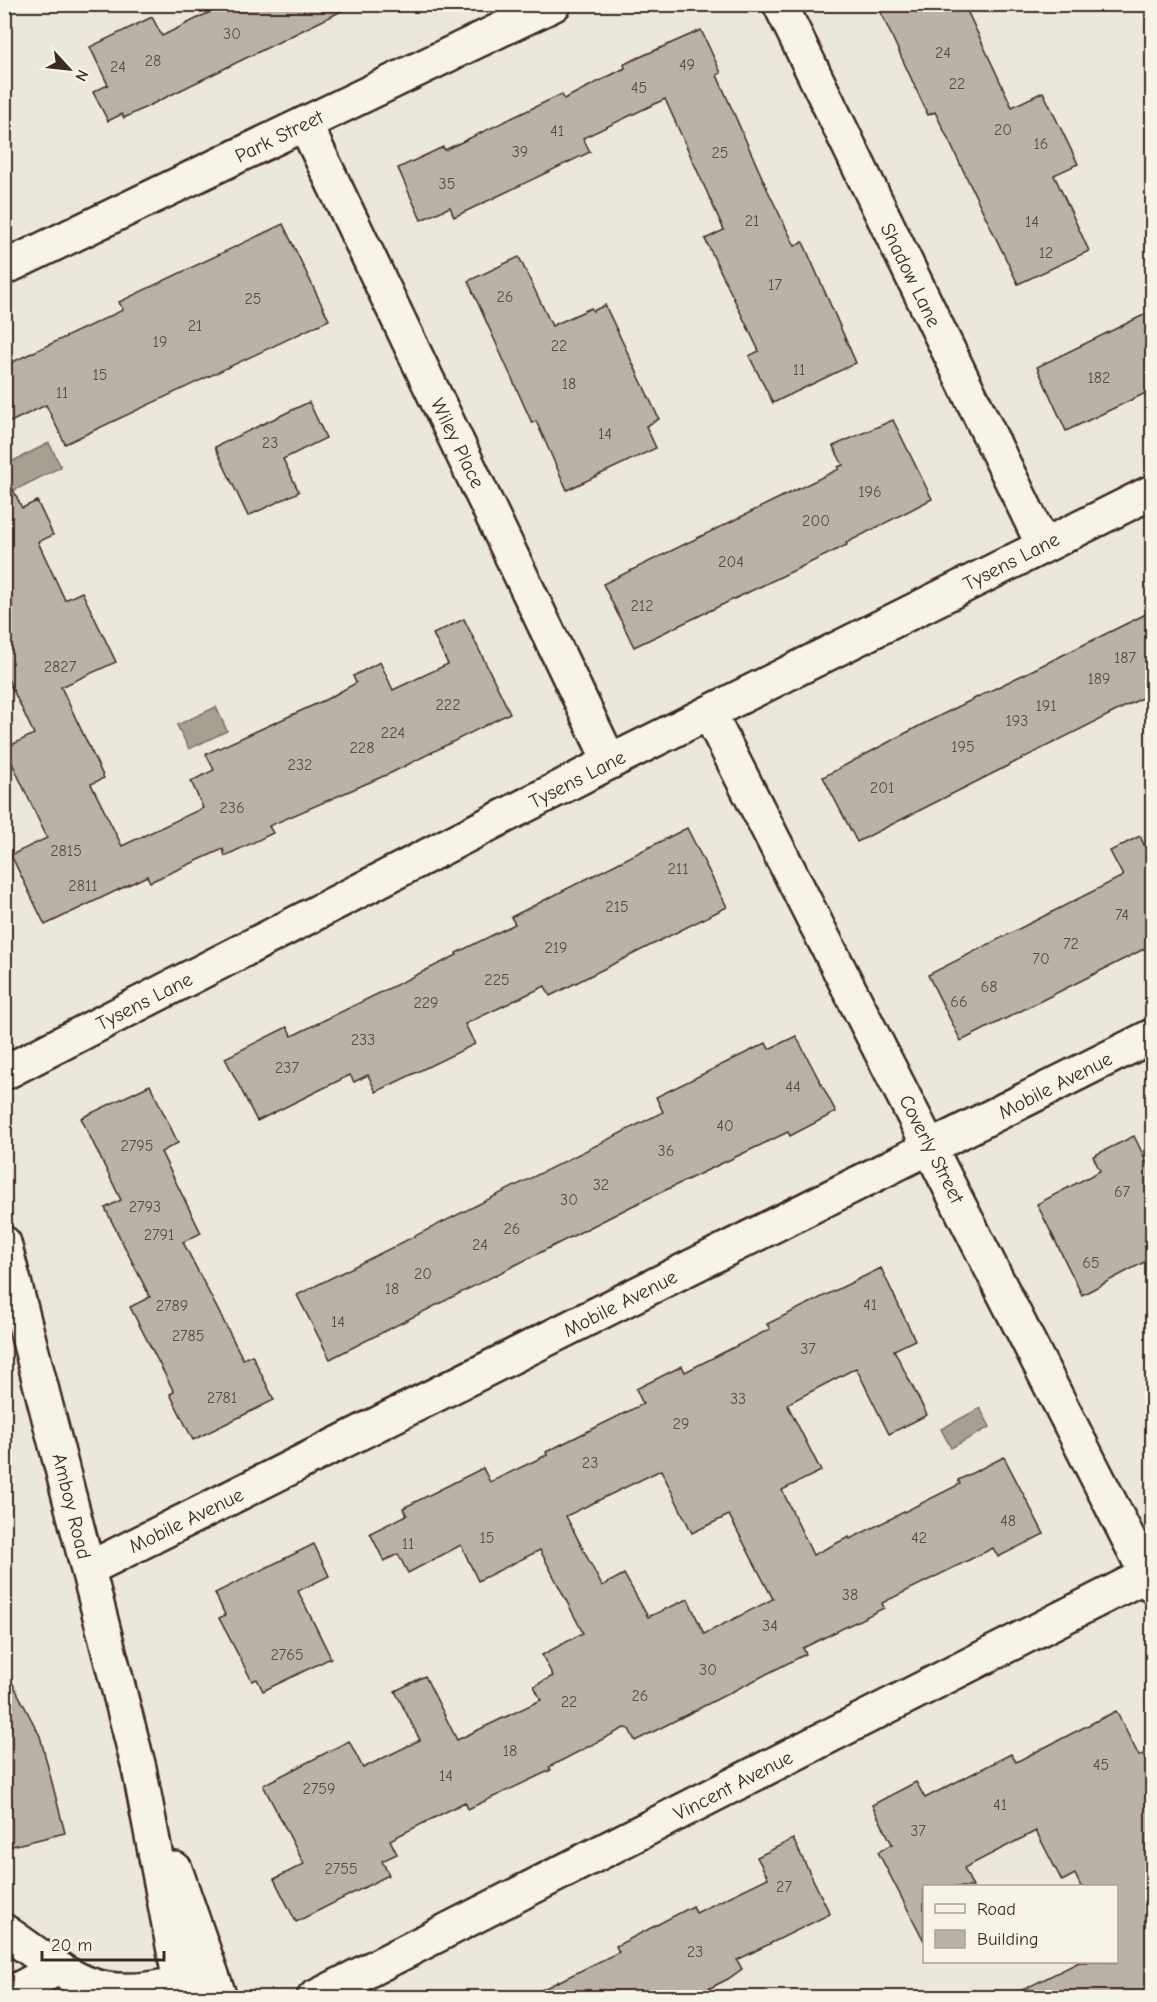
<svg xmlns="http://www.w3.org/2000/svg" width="1157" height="2002" font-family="'Comic Neue',sans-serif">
  <rect width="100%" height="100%" fill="#ece7dc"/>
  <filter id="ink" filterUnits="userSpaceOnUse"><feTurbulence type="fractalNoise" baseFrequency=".0167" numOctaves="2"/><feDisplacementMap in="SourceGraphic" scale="12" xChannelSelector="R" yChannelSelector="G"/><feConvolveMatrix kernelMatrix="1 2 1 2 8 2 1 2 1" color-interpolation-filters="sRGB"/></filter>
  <g filter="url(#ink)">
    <g fill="#a89f93" stroke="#7c7064" stroke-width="1.5">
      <path d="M 49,443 L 61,467 L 7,494 L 5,465 Z"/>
      <path d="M 216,707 L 227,731 L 189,749 L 177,725 Z"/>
      <path d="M 980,1408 L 990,1427 L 951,1448 L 941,1429 Z"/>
    </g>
    <g fill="#bab2a7" stroke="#3b2a1e" stroke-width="1.5" fill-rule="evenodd">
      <path d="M 226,4 L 356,4 L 124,118 L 122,114 L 108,121 L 93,92 L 108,85 L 90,47 L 152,17 L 162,36 Z"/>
      <path d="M 877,4 L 964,4 L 1012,107 L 1043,92 L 1078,164 L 1054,175 L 1089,251 L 1018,284 L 935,112 L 928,115 Z"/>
      <path d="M 701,30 L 721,73 L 717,75 L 768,191 L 795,246 L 803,242 L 856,363 L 773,403 L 749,356 L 759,351 L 705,239 L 724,230 L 665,99 L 583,138 L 590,152 L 454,217 L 450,207 L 421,220 L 398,168 L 443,147 L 445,150 L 562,94 L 564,99 L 625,68 L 624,64 Z"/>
      <path d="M 283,224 L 329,320 L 65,444 L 46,405 L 4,425 L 4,366 L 123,310 L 119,302 Z"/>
      <path d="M 519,257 L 552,326 L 591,308 L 593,311 L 605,305 L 659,419 L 646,426 L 656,448 L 567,490 L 536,421 L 532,423 L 468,281 Z"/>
      <path d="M 1152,311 L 1152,390 L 1066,431 L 1037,367 Z"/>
      <path d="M 309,402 L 326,438 L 283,459 L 299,492 L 248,516 L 215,447 Z"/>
      <path d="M 893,420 L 932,499 L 846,543 L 847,545 L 634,647 L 603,584 L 839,469 L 838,467 L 843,465 L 833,446 Z"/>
      <path d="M 4,471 L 22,508 L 37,501 L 53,535 L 38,542 L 65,600 L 82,592 L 116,662 L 61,687 L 104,778 L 91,784 L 122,846 L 203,808 L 191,781 L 214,770 L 206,754 L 327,699 L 356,683 L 353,676 L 380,662 L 393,690 L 448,664 L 433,634 L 464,619 L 510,713 L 393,772 L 269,826 L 273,833 L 225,856 L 223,849 L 150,882 L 147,876 L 45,925 L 11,855 L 47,838 L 5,748 L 34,734 L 4,671 Z"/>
      <path d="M 1152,611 L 1152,693 L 857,842 L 823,777 L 921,725 Z"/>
      <path d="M 687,828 L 727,907 L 550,996 L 545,986 L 465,1024 L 475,1044 L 376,1092 L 368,1075 L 354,1082 L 350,1075 L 257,1121 L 225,1058 L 287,1027 L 292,1036 L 457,955 L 456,953 L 515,924 L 511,917 Z"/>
      <path d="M 1140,836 L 1152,862 L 1152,945 L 961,1041 L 928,975 L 1123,876 L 1110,851 Z"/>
      <path d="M 796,1036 L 836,1112 L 790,1136 L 788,1132 L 632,1206 L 330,1359 L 297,1295 L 663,1112 L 656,1097 L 766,1043 L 769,1049 Z"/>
      <path d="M 150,1085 L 178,1143 L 161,1152 L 201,1233 L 183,1242 L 243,1359 L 252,1355 L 274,1400 L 193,1440 L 170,1394 L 174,1392 L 130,1307 L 150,1297 L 105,1208 L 121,1200 L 81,1118 Z"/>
      <path d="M 1134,1136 L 1152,1173 L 1152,1258 L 1082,1295 L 1037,1204 L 1100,1171 L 1093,1156 Z"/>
      <path d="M 881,1268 L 915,1340 L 894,1350 L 927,1415 L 889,1434 L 856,1368 L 787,1404 L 821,1471 L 782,1490 L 813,1555 L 849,1537 L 850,1539 L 960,1484 L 958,1480 L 1004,1457 L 1044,1534 L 998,1557 L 993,1548 L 882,1603 L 884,1608 L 803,1648 L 806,1654 L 635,1741 L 629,1729 L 624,1728 L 549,1767 L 551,1770 L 468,1809 L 465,1802 L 390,1840 L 397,1854 L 382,1861 L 389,1875 L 296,1922 L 274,1879 L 304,1864 L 263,1785 L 349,1741 L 363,1768 L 420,1740 L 395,1691 L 425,1676 L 457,1740 L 541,1700 L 534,1686 L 553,1676 L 542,1655 L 583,1633 L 540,1550 L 478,1581 L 461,1545 L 408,1573 L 398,1554 L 384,1561 L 370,1533 L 407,1515 L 403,1508 L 483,1468 L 490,1482 L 547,1455 L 546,1452 L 643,1404 L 636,1389 L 682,1366 L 685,1372 L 770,1329 L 767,1324 ZM 661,1470 L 692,1533 L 729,1515 L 773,1599 L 704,1634 L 688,1599 L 648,1617 L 624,1574 L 602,1586 L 566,1516 Z"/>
      <path d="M 314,1544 L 329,1576 L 298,1591 L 331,1658 L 263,1691 L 257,1679 L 252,1681 L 219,1618 L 225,1615 L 215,1593 Z"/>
      <path d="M 4,1667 L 40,1736 L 65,1833 L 4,1848 Z"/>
      <path d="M 1116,1711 L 1139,1756 L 1143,1754 L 1152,1773 L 1152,1998 L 1006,1998 L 1079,1962 L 1116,1962 L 1116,1887 L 1081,1887 L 1075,1874 L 1062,1881 L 1036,1831 L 964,1868 L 973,1887 L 924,1887 L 924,1941 L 878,1852 L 892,1844 L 872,1805 L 916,1782 L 925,1798 L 1011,1754 L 1016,1762 Z"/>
      <path d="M 793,1839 L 830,1914 L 737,1960 L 742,1969 L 728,1979 L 690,1998 L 525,1998 L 619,1952 L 616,1946 L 693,1906 L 696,1913 L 768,1878 L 757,1857 Z"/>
    </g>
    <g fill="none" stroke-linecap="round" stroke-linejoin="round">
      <defs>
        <g id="street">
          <path d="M 780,4 L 1043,545"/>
          <path d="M 305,124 L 610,762"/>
          <path d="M 4,268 L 554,4"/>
          <path d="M 709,713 L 1152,1585"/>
          <path d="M 4,1073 L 610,762 L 1152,492"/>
          <path d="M 88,1569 L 1152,1036"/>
          <path d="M 4,1931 C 31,1949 58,1972 88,1984 C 125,1998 171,1986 208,1976"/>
          <path d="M 4,1997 L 58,1968"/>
          <path d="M 314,1998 L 1152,1572"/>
        </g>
        <g id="secondary">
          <path d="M 4,1243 L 139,1768 L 183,1998"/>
          <path d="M 175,1869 L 220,1998"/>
          <path d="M 89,1984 L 98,1998"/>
        </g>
      </defs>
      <use href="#street" stroke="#3b2a1e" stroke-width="38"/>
      <use href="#secondary" stroke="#3b2a1e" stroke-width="38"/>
      <use href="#street" stroke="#f7f3e8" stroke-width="33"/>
      <use href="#secondary" stroke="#f7f3e8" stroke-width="33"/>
    </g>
  </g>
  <g text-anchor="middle" stroke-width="6" stroke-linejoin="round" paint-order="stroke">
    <g font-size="16" fill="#5b4c40">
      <text x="232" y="39">30</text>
      <text x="943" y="58">24</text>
      <text x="153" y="66">28</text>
      <text x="687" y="70">49</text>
      <text x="118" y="72">24</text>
      <text x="957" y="89">22</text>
      <text x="639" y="93">45</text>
      <text x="1003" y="135">20</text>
      <text x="557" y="136">41</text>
      <text x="1041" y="149">16</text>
      <text x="520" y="157">39</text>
      <text x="720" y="158">25</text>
      <text x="447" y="189">35</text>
      <text x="752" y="226">21</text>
      <text x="1032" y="227">14</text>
      <text x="1046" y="258">12</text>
      <text x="775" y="290">17</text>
      <text x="505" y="302">26</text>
      <text x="253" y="304">25</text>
      <text x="195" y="331">21</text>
      <text x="160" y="347">19</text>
      <text x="559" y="351">22</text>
      <text x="799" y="375">11</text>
      <text x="100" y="380">15</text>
      <text x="1099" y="383">182</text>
      <text x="569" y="389">18</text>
      <text x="62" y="398">11</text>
      <text x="605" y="439">14</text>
      <text x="270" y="448">23</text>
      <text x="870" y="497">196</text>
      <text x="816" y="526">200</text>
      <text x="731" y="567">204</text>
      <text x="642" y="611">212</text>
      <text x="1125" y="663">187</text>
      <text x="60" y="672">2827</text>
      <text x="1099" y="684">189</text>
      <text x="448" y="710">222</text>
      <text x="1046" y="711">191</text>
      <text x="1017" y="726">193</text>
      <text x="393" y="738">224</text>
      <text x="963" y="752">195</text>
      <text x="362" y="753">228</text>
      <text x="300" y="770">232</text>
      <text x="882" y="793">201</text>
      <text x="232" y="813">236</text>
      <text x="66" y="856">2815</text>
      <text x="678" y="874">211</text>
      <text x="83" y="891">2811</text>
      <text x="617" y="912">215</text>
      <text x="1122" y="920">74</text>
      <text x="1071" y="949">72</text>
      <text x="556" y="953">219</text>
      <text x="1041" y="964">70</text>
      <text x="497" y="985">225</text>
      <text x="989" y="992">68</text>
      <text x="959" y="1007">66</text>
      <text x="426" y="1008">229</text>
      <text x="363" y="1045">233</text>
      <text x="287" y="1073">237</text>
      <text x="793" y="1092">44</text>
      <text x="725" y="1131">40</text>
      <text x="137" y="1151">2795</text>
      <text x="666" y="1156">36</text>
      <text x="601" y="1190">32</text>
      <text x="1122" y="1197">67</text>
      <text x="569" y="1205">30</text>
      <text x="145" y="1212">2793</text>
      <text x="512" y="1234">26</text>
      <text x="159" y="1240">2791</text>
      <text x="480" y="1250">24</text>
      <text x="1091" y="1268">65</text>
      <text x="423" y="1279">20</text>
      <text x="392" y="1294">18</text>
      <text x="870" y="1310">41</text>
      <text x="172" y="1311">2789</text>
      <text x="338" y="1327">14</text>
      <text x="188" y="1341">2785</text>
      <text x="808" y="1354">37</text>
      <text x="222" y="1403">2781</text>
      <text x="738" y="1404">33</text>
      <text x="681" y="1429">29</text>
      <text x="590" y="1468">23</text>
      <text x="1008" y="1526">48</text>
      <text x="487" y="1543">15</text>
      <text x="919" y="1543">42</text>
      <text x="408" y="1549">11</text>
      <text x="850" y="1600">38</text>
      <text x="770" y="1631">34</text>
      <text x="287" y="1660">2765</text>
      <text x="708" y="1675">30</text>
      <text x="640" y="1701">26</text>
      <text x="569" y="1707">22</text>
      <text x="510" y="1756">18</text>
      <text x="1101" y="1770">45</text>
      <text x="446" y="1781">14</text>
      <text x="319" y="1794">2759</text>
      <text x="1000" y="1810">41</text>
      <text x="918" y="1836">37</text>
      <text x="341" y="1874">2755</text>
      <text x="784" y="1892">27</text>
      <text x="695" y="1957">23</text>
    </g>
    <g font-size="20" fill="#3b2a1e" stroke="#f7f3e8">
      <text transform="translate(279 136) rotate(-26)" y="7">Park Street</text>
      <text transform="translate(911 275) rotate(64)" y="7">Shadow Lane</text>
      <text transform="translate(458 443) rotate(64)" y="7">Wiley Place</text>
      <text transform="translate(1011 561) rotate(-27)" y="7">Tysens Lane</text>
      <text transform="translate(577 779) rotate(-27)" y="7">Tysens Lane</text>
      <text transform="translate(144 1001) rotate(-27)" y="7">Tysens Lane</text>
      <text transform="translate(1055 1085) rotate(-27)" y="7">Mobile Avenue</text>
      <text transform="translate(932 1149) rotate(63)" y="7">Coverly Street</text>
      <text transform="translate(620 1303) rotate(-27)" y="7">Mobile Avenue</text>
      <text transform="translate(72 1506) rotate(76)" y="7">Amboy Road</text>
      <text transform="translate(186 1520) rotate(-26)" y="7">Mobile Avenue</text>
      <text transform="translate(733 1785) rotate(-27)" y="7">Vincent Avenue</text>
    </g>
  </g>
  <rect width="1157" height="2002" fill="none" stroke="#f7f3e8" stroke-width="24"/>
  <rect x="12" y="12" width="1133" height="1978" fill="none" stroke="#3b2a1e" stroke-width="2" filter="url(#ink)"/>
  <rect x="923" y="1885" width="195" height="78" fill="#f7f3e8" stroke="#aca397" stroke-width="1.5"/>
  <rect x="935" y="1904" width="30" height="9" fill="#f7f3e8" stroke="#aca397" stroke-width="1.5"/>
  <text x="977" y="1915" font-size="18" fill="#3b2a1e">Road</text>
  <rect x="935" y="1930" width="30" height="18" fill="#bab2a7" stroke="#aca397" stroke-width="1.5"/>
  <text x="977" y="1945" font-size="18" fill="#3b2a1e">Building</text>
  <g transform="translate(69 69) rotate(117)" stroke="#f7f3e8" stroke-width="4.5" paint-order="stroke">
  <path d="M0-4.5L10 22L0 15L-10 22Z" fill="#3b2a1e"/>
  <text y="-9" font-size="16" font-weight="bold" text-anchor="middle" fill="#3b2a1e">N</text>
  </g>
  <path d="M42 1951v9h122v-9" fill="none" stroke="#3b2a1e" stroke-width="3"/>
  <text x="51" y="1951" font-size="18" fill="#3b2a1e" stroke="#f7f3e8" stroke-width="4.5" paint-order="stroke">20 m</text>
</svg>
